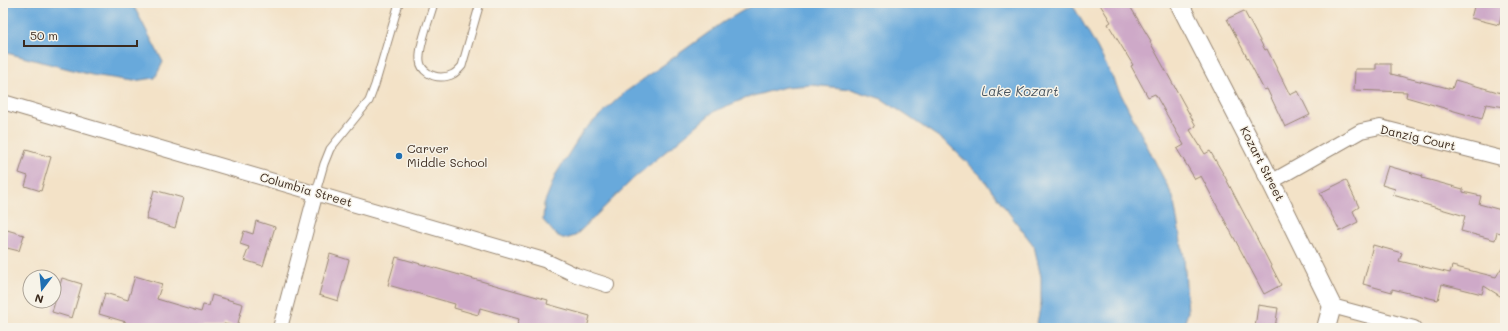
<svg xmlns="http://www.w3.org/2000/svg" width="1508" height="331" font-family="Mali,sans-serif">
  <rect width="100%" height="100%" fill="#f7f3e8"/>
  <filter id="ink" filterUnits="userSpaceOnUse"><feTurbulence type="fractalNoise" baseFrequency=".025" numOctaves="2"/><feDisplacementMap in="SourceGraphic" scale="8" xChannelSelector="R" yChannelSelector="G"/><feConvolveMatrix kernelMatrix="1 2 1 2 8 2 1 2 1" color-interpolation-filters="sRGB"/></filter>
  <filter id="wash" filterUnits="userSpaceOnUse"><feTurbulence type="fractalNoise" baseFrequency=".012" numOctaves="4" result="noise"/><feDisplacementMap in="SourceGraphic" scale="16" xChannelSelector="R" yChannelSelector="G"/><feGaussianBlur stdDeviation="0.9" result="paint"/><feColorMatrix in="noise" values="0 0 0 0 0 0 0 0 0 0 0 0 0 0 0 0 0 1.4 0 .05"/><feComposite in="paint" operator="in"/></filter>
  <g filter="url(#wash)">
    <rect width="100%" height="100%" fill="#f3e2c7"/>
    <g fill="#67a9db" stroke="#516a7c">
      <path d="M 3,3 L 132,3 L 163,62 L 155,78 L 133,81 L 92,75 L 3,52 Z"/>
      <path d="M 756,3 L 1070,3 L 1072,4 L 1097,47 L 1173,197 L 1184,258 L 1188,312 L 1183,328 L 1036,328 L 1041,303 L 1041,277 L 1034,246 L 981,176 L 946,142 L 882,99 L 851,89 L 812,85 L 785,87 L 746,98 L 713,112 L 634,178 L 575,236 L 565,239 L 556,235 L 543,220 L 544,204 L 556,174 L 583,131 L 624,93 L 722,23 Z"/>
    </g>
    <g id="blocks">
      <g fill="#cea9c8">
        <path d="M 1099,3 L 1128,3 L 1151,41 L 1150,42 L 1196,126 L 1190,130 L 1205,154 L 1210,151 L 1224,175 L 1281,285 L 1264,294 L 1201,176 L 1195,179 L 1177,149 L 1184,145 L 1155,94 L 1148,97 L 1131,66 L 1133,65 L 1108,24 L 1111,22 Z"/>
        <path d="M 1475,3 L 1505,3 L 1499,25 L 1471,18 Z"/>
        <path d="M 1244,11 L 1265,50 L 1267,49 L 1290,95 L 1298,91 L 1310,115 L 1285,127 L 1267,89 L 1264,90 L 1227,19 Z"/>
        <path d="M 1376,64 L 1391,64 L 1391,74 L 1452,89 L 1455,80 L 1505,94 L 1505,107 L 1486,104 L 1482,119 L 1406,97 L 1407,92 L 1354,90 L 1355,69 L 1376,69 Z"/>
        <path d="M 26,150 L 51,157 L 41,191 L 25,186 L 28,176 L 19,173 Z"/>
        <path d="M 1388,166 L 1423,176 L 1422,178 L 1463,189 L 1463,192 L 1481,196 L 1479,204 L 1505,211 L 1505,234 L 1497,232 L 1495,240 L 1461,231 L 1465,216 L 1393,195 L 1395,189 L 1382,185 Z"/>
        <path d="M 1346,180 L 1359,207 L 1353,211 L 1358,222 L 1340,231 L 1320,193 Z"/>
        <path d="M 154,190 L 183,198 L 175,228 L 146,219 Z"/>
        <path d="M 256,221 L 275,227 L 263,266 L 244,260 L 249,247 L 240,244 L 244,231 L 253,234 Z"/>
        <path d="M 7,230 L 24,235 L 19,251 L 3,247 Z"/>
        <path d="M 1373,245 L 1402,253 L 1399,261 L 1450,273 L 1452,266 L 1496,277 L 1505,262 L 1505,299 L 1484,286 L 1482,294 L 1442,284 L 1438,300 L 1392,289 L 1392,292 L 1363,284 Z"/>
        <path d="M 330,254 L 349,260 L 338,301 L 319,295 Z"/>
        <path d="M 396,257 L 548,300 L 547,304 L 590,316 L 587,328 L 516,328 L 519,319 L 480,308 L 478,315 L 454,308 L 455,304 L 388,285 Z"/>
        <path d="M 135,276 L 162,284 L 157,299 L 201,312 L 203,305 L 209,306 L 212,295 L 243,304 L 237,327 L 224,324 L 223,328 L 124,328 L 126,322 L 99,314 L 105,293 L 128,300 Z"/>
        <path d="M 62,278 L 82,284 L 72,318 L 52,312 Z"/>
        <path d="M 1258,305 L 1278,308 L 1275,328 L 1255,328 Z"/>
      </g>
    </g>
  </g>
  <g filter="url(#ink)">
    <use href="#blocks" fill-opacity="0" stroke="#978672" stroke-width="1"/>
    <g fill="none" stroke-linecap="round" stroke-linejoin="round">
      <defs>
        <g id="service">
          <path d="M 434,3 C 430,18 418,47 420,61 C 421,71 432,77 441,77 C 451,77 456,73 462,66 L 480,3"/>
          <path d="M 316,192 L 324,164 L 330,149 L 369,101 L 375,85 L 399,3"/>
        </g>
        <g id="minor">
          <path d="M 3,102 L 544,260 L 576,275 L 607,285"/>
          <path d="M 1271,182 L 1361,131 L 1380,127 L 1505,159"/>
          <path d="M 1332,306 L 1414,328"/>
          <path d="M 280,328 L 316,192"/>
        </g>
        <path id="tertiary" d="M 1179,3 L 1271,182 L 1332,306 L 1326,328"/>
      </defs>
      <use href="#service" stroke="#978672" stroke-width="9"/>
      <use href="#minor" stroke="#978672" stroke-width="16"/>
      <use href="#tertiary" stroke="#978672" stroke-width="20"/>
      <use href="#service" stroke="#fff" stroke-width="7"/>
      <use href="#minor" stroke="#fff" stroke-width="14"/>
      <use href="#tertiary" stroke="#fff" stroke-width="18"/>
    </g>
  </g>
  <circle fill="#1f6fb2" stroke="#f7f3e8" stroke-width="1.5" cx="399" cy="156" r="4"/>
  <g text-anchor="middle" stroke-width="3" stroke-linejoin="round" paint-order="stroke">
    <g font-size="12" fill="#3b2a1e" stroke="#f7f3e8">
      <text transform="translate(1418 138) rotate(13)" y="4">Danzig Court</text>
      <text transform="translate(1262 164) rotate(63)" y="4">Kozart Street</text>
      <text transform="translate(306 190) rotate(16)" y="4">Columbia Street</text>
    </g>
    <g font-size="12" fill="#3b2a1e" stroke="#f7f3e8" text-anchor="start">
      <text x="407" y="153">Carver<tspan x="407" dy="14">Middle School</tspan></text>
    </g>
    <g font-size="13" font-style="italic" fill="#4a5660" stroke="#f7f3e8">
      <text x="1020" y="96">Lake Kozart</text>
    </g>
  </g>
  <rect width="1508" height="331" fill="none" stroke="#f7f3e8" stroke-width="16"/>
  <g transform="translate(42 289) rotate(196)"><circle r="19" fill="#f7f3e8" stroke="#aca397"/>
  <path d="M0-3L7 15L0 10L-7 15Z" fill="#1f6fb2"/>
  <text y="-6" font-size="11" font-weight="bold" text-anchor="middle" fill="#3b2a1e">N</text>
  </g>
  <path d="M24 40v6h113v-6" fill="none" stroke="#3b2a1e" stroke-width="2"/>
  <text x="30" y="40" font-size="12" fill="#3b2a1e" stroke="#f7f3e8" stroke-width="3" paint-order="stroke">50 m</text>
</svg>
